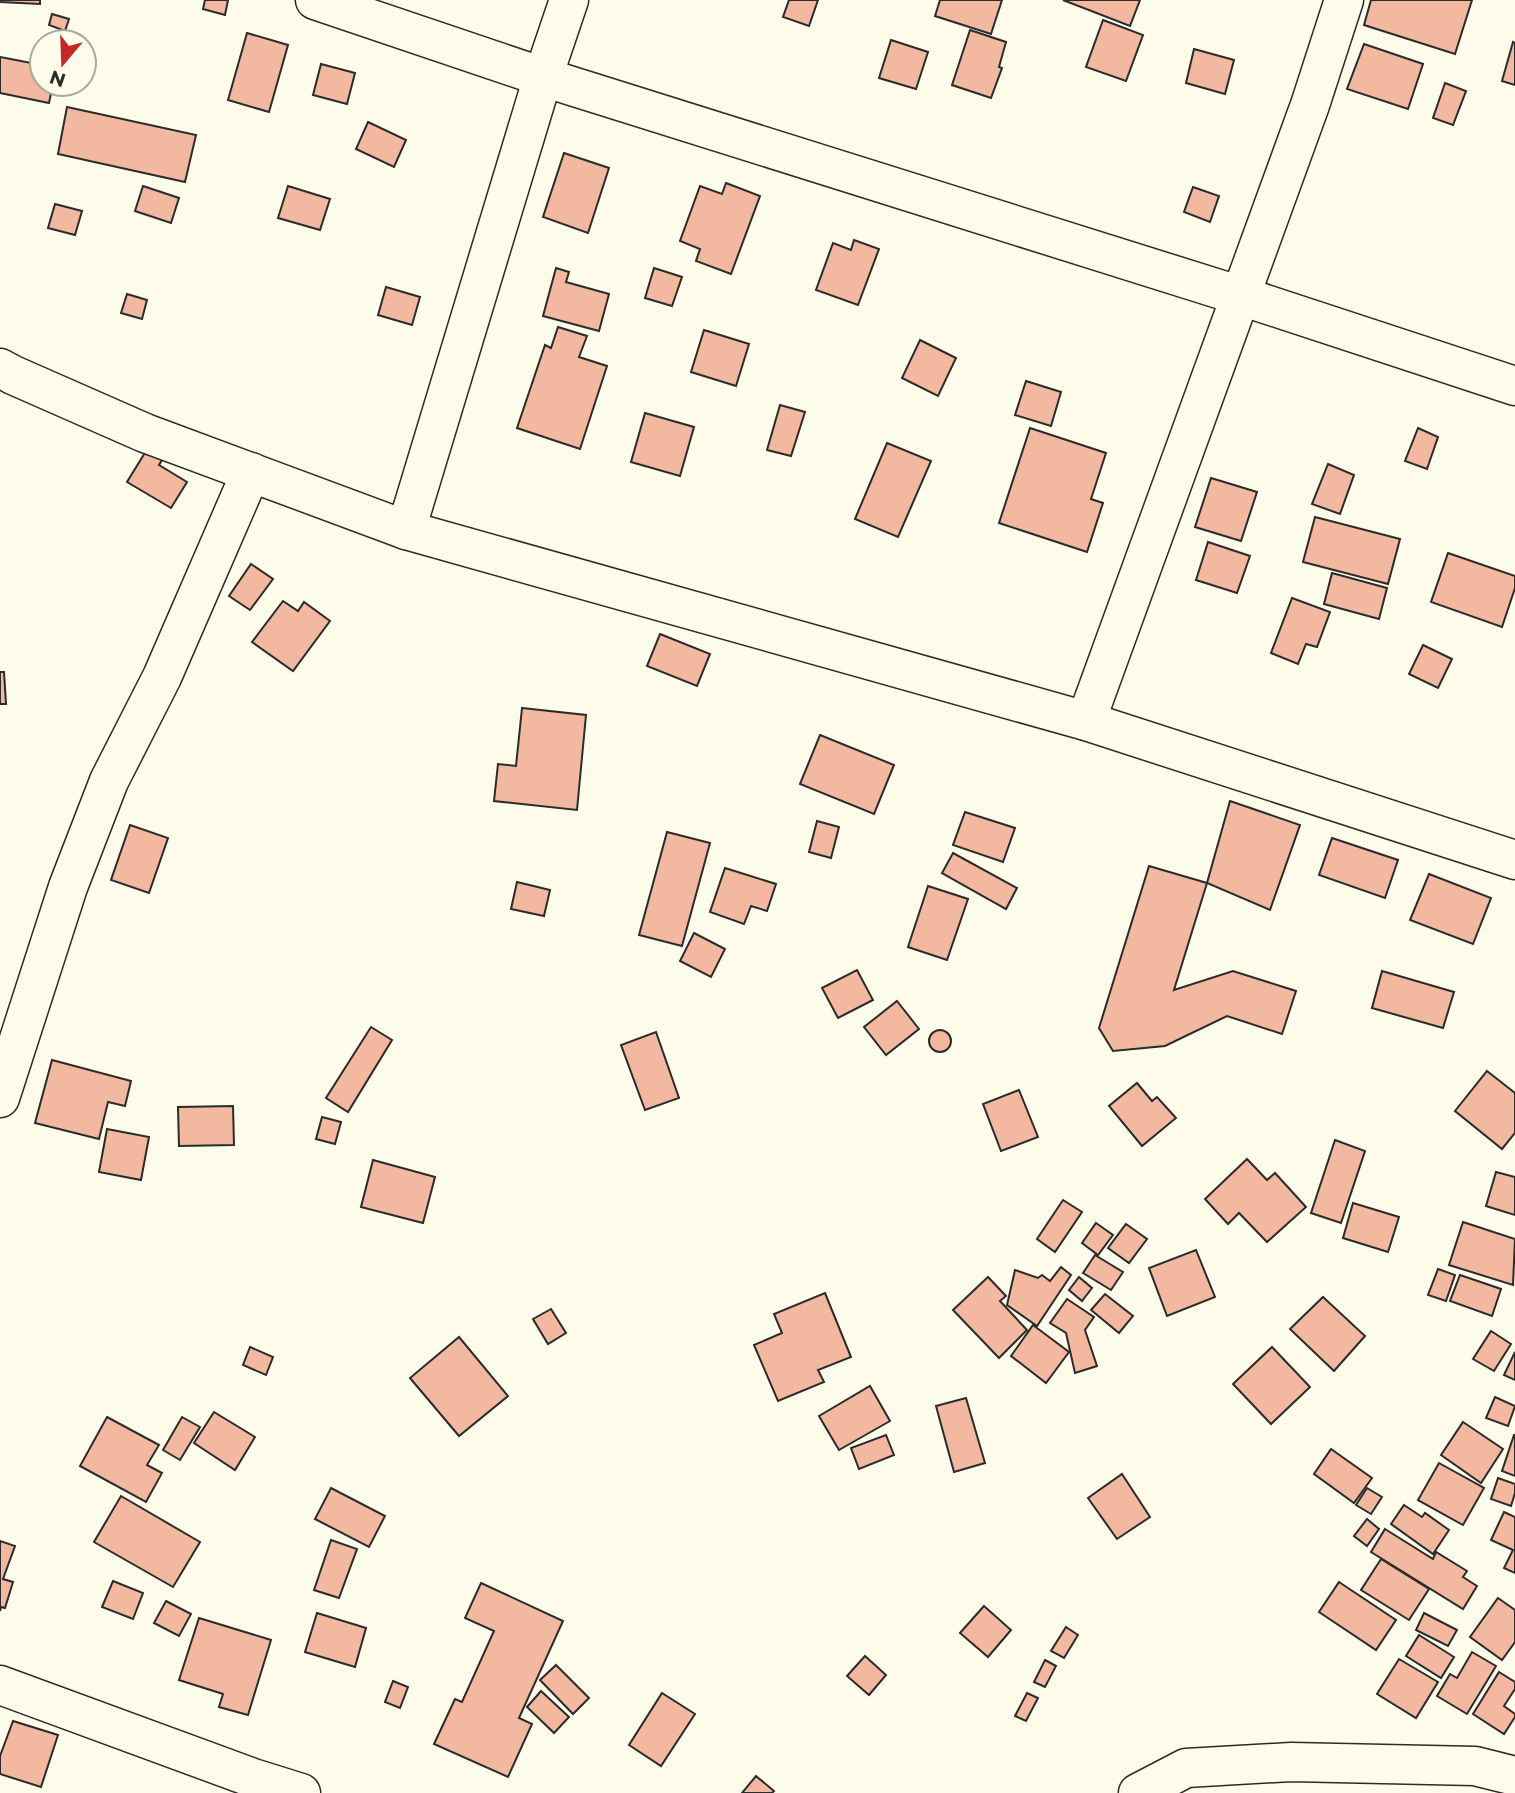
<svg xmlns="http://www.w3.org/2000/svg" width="1515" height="1793" font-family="Montserrat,sans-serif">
  <rect width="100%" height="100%" fill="#fdfbea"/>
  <g fill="#f2b8a0" stroke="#2b2b2b" stroke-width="2">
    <path d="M 0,0 L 40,0 L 40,4 L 0,2 Z"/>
    <path d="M 205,0 L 228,0 L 225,15 L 203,9 Z"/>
    <path d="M 789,0 L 818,0 L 809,26 L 783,17 Z"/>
    <path d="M 940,0 L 1002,0 L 991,34 L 935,16 Z"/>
    <path d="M 1063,0 L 1140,0 L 1130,26 Z"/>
    <path d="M 1371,0 L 1472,0 L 1455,54 L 1364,25 Z"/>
    <path d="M 52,14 L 69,19 L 65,31 L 49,25 Z"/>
    <path d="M 1103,20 L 1143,35 L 1126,81 L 1086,67 Z"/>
    <path d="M 970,30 L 1006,42 L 999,67 L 1002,68 L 991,98 L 952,85 Z"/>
    <path d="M 247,33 L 288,45 L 269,112 L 228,100 Z"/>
    <path d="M 891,40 L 928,52 L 916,89 L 879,78 Z"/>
    <path d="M 1513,42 L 1515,43 L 1515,85 L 1502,81 Z"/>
    <path d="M 1364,44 L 1423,64 L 1408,109 L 1347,89 Z"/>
    <path d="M 1194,49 L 1234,60 L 1225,94 L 1186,83 Z"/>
    <path d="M 0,57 L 42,65 L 42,84 L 53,84 L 49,103 L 0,93 Z"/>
    <path d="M 321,64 L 355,73 L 347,104 L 313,95 Z"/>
    <path d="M 1445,83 L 1466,91 L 1453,125 L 1433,118 Z"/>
    <path d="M 67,107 L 196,135 L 185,182 L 58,154 Z"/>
    <path d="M 368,122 L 406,140 L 394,167 L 356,149 Z"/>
    <path d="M 564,153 L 609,168 L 588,233 L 543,217 Z"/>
    <path d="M 726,183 L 760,196 L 731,274 L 696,261 L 700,249 L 680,241 L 700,186 L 722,194 Z"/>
    <path d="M 143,186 L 179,198 L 171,223 L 135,211 Z"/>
    <path d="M 288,186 L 330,199 L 320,230 L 278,218 Z"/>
    <path d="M 1193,187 L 1219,196 L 1210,222 L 1184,212 Z"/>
    <path d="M 55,204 L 82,211 L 75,235 L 48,228 Z"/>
    <path d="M 854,240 L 879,249 L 858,305 L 816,290 L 833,243 L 851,250 Z"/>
    <path d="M 556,268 L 569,272 L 566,282 L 609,294 L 599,331 L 543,316 Z"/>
    <path d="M 654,268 L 682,277 L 672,306 L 645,298 Z"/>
    <path d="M 386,287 L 420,297 L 412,325 L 378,315 Z"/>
    <path d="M 127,294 L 147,300 L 142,319 L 121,313 Z"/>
    <path d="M 558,327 L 587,336 L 579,357 L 607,366 L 580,449 L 517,428 L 545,345 L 551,348 Z"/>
    <path d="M 704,330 L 749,344 L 736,386 L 691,372 Z"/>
    <path d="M 920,340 L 956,358 L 938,396 L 902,378 Z"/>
    <path d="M 1026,381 L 1061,392 L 1051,426 L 1015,415 Z"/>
    <path d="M 780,405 L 805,412 L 791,456 L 767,450 Z"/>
    <path d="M 645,413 L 694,427 L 680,476 L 631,462 Z"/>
    <path d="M 1030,428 L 1106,453 L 1091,499 L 1103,503 L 1087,552 L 999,523 Z"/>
    <path d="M 1418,428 L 1438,437 L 1427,469 L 1405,461 Z"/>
    <path d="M 887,443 L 931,461 L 898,537 L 855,519 Z"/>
    <path d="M 146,451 L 162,460 L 159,465 L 187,482 L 171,508 L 127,482 Z"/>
    <path d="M 1328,464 L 1354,475 L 1340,514 L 1312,504 Z"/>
    <path d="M 1211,478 L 1257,492 L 1241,541 L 1195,527 Z"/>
    <path d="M 1315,517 L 1400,539 L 1388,584 L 1303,562 Z"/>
    <path d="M 1208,542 L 1250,556 L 1237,593 L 1196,580 Z"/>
    <path d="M 1448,553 L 1515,576 L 1515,588 L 1502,627 L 1431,602 Z"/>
    <path d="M 251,564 L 273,579 L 250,610 L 229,596 Z"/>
    <path d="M 1332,573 L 1387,588 L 1379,619 L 1324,604 Z"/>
    <path d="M 1292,598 L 1330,612 L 1317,647 L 1306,644 L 1298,664 L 1271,653 Z"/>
    <path d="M 283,601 L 298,611 L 304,602 L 330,621 L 293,671 L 252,642 Z"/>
    <path d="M 660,634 L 710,654 L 697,686 L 647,666 Z"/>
    <path d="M 1423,645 L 1452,659 L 1438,688 L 1409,674 Z"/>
    <path d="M 0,672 L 4,672 L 6,704 L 0,704 Z"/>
    <path d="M 522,708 L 586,715 L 577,810 L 494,801 L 498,764 L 516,766 Z"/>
    <path d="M 820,735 L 894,765 L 874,814 L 800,784 Z"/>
    <path d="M 1230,801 L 1300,825 L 1270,910 L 1207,883 Z"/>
    <path d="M 965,812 L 1015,828 L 1003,862 L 953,845 Z"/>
    <path d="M 817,821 L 839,827 L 831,858 L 809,852 Z"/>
    <path d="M 130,825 L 168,838 L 149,893 L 111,880 Z"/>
    <path d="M 667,832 L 710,843 L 682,946 L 639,935 Z"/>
    <path d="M 1332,838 L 1398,860 L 1385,898 L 1319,875 Z"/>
    <path d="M 953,853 L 1017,888 L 1006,909 L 942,873 Z"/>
    <path d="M 1149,866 L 1207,883 L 1174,990 L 1233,971 L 1296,991 L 1282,1034 L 1227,1016 L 1165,1046 L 1113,1051 L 1099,1028 Z"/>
    <path d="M 725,868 L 776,884 L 767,911 L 751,906 L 744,924 L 710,912 Z"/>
    <path d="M 1429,874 L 1491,898 L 1473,944 L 1410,920 Z"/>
    <path d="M 517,882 L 550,890 L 544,916 L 511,909 Z"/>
    <path d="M 928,886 L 968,899 L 947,960 L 908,947 Z"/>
    <path d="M 694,933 L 725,949 L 711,977 L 680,961 Z"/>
    <path d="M 857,970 L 873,1000 L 838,1018 L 822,988 Z"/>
    <path d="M 1382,971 L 1454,992 L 1443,1028 L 1372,1008 Z"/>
    <path d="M 897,1001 L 919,1029 L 886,1055 L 864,1027 Z"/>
    <path d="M 371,1027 L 392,1040 L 348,1112 L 326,1098 Z"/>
    <circle cx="940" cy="1041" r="11"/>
    <path d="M 656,1032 L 679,1098 L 645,1110 L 621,1045 Z"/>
    <path d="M 52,1060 L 131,1081 L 125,1106 L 108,1102 L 99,1139 L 35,1123 Z"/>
    <path d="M 1487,1071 L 1515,1093 L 1515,1133 L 1502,1149 L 1455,1111 Z"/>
    <path d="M 1137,1083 L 1152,1101 L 1157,1097 L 1176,1118 L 1142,1146 L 1109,1106 Z"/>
    <path d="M 1019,1090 L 1038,1137 L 1001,1151 L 983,1104 Z"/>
    <path d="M 233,1106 L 234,1145 L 179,1146 L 178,1107 Z"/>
    <path d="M 322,1117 L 341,1122 L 335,1144 L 316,1139 Z"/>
    <path d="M 107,1129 L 149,1137 L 141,1180 L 99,1172 Z"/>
    <path d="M 1335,1140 L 1365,1151 L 1341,1223 L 1311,1213 Z"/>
    <path d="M 1247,1159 L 1267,1180 L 1275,1173 L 1306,1207 L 1267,1242 L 1239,1213 L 1228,1224 L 1205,1199 Z"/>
    <path d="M 373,1160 L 435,1177 L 423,1223 L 361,1207 Z"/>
    <path d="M 1496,1172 L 1515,1177 L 1515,1215 L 1486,1206 Z"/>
    <path d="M 1063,1200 L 1082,1212 L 1055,1252 L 1037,1239 Z"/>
    <path d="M 1353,1203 L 1399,1217 L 1388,1252 L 1343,1238 Z"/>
    <path d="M 1463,1222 L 1515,1239 L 1513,1285 L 1449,1265 Z"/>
    <path d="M 1096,1223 L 1113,1235 L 1098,1255 L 1082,1243 Z"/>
    <path d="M 1126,1224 L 1147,1239 L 1129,1263 L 1108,1248 Z"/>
    <path d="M 1196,1250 L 1215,1297 L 1167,1316 L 1149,1268 Z"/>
    <path d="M 1095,1255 L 1123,1272 L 1111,1290 L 1083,1273 Z"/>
    <path d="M 1061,1267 L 1071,1275 L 1037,1326 L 1007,1305 L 1015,1270 L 1038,1278 L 1042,1275 L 1050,1281 Z"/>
    <path d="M 1438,1269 L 1455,1275 L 1446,1301 L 1428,1295 Z"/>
    <path d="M 1460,1275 L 1501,1289 L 1492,1316 L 1450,1301 Z"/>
    <path d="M 988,1277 L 1006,1296 L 1000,1301 L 1027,1330 L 999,1358 L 953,1310 Z"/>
    <path d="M 1079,1277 L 1092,1288 L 1082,1301 L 1069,1290 Z"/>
    <path d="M 825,1293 L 851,1357 L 818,1370 L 824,1382 L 778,1401 L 754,1345 L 782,1333 L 774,1314 Z"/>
    <path d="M 1105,1294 L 1133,1316 L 1119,1333 L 1091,1310 Z"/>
    <path d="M 1323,1297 L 1365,1336 L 1334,1371 L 1290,1329 Z"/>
    <path d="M 1067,1299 L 1094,1317 L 1085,1330 L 1097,1366 L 1075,1373 L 1066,1333 L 1050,1323 Z"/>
    <path d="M 551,1309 L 566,1333 L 548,1344 L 533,1319 Z"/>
    <path d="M 1033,1325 L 1069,1352 L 1046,1383 L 1011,1356 Z"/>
    <path d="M 1491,1331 L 1511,1344 L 1494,1371 L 1473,1359 Z"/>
    <path d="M 459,1337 L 508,1396 L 459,1436 L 410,1378 Z"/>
    <path d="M 250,1347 L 273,1357 L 266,1375 L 243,1365 Z"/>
    <path d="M 1272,1347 L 1310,1387 L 1271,1424 L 1233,1384 Z"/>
    <path d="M 1515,1352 L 1515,1380 L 1504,1375 Z"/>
    <path d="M 870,1386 L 890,1421 L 839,1450 L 819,1416 Z"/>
    <path d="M 1495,1397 L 1515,1406 L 1508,1426 L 1486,1418 Z"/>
    <path d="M 966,1398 L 985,1463 L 954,1472 L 936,1406 Z"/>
    <path d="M 214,1412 L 255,1437 L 235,1470 L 194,1443 Z"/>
    <path d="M 107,1417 L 159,1445 L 147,1465 L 162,1473 L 146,1502 L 80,1466 Z"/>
    <path d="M 182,1417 L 200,1427 L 180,1460 L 163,1450 Z"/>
    <path d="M 1463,1422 L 1503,1449 L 1481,1483 L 1441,1455 Z"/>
    <path d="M 886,1435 L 894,1455 L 859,1469 L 851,1448 Z"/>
    <path d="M 1514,1435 L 1515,1435 L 1515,1476 L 1502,1471 Z"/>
    <path d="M 1331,1449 L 1372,1478 L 1354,1503 L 1314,1474 Z"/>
    <path d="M 1439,1463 L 1484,1488 L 1463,1525 L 1418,1500 Z"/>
    <path d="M 1122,1474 L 1150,1517 L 1117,1539 L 1088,1498 Z"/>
    <path d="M 1498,1478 L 1515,1484 L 1515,1493 L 1511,1506 L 1491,1499 Z"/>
    <path d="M 331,1488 L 385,1516 L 369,1547 L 315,1519 Z"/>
    <path d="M 1367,1488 L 1382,1497 L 1371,1514 L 1356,1505 Z"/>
    <path d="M 121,1496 L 200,1542 L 173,1587 L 94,1542 Z"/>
    <path d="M 1404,1505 L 1422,1517 L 1425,1513 L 1449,1530 L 1433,1554 L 1391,1524 Z"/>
    <path d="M 1504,1512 L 1515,1517 L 1515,1573 L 1504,1568 L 1513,1550 L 1491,1540 Z"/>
    <path d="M 1367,1519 L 1379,1529 L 1367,1546 L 1354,1536 Z"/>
    <path d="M 1385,1529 L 1433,1559 L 1436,1552 L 1467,1571 L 1463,1577 L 1477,1586 L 1463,1609 L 1371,1552 Z"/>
    <path d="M 331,1540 L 357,1549 L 339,1598 L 314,1590 Z"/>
    <path d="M 0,1541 L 15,1546 L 3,1579 L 13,1582 L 5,1608 L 1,1607 L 0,1611 Z"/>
    <path d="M 1381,1559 L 1429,1589 L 1409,1620 L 1361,1590 Z"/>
    <path d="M 113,1581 L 143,1593 L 133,1619 L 102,1607 Z"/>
    <path d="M 1339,1582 L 1396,1620 L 1376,1650 L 1319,1612 Z"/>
    <path d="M 481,1583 L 563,1621 L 519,1718 L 532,1724 L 508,1777 L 434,1744 L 455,1699 L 462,1702 L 494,1631 L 465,1618 Z"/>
    <path d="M 1498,1598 L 1515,1610 L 1515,1642 L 1502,1660 L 1470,1637 Z"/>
    <path d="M 166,1601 L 191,1614 L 179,1636 L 154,1623 Z"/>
    <path d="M 984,1606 L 1011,1630 L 988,1657 L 960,1633 Z"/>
    <path d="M 317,1613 L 366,1628 L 355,1667 L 305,1652 Z"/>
    <path d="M 1424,1613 L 1457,1630 L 1448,1646 L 1416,1630 Z"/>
    <path d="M 199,1618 L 271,1640 L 248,1715 L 219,1707 L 223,1694 L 179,1680 Z"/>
    <path d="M 1066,1627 L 1078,1635 L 1064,1658 L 1051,1651 Z"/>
    <path d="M 1419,1635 L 1454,1657 L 1441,1678 L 1406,1656 Z"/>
    <path d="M 1472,1652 L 1496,1666 L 1467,1714 L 1437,1696 L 1450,1674 L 1457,1678 Z"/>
    <path d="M 865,1656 L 886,1675 L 869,1695 L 847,1676 Z"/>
    <path d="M 1399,1659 L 1438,1682 L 1416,1718 L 1377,1694 Z"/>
    <path d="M 1045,1660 L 1056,1666 L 1045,1687 L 1034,1682 Z"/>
    <path d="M 556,1665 L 589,1698 L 573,1714 L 540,1680 Z"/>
    <path d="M 1499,1672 L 1515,1682 L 1515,1689 L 1504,1706 L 1515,1714 L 1515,1717 L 1504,1734 L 1473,1714 Z"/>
    <path d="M 393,1681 L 408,1687 L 400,1708 L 385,1702 Z"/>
    <path d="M 541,1691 L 569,1717 L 554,1733 L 527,1707 Z"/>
    <path d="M 662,1693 L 695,1714 L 661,1766 L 629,1745 Z"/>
    <path d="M 1027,1693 L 1038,1698 L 1026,1721 L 1015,1716 Z"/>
    <path d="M 13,1721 L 58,1735 L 41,1787 L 0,1774 L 0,1756 Z"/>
    <path d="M 756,1776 L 774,1791 L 772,1793 L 742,1793 Z"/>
  </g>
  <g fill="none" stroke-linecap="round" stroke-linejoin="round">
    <defs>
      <g id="minor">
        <path d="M 315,0 L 543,77 L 1241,296 L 1515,386"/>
        <path d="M 0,368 L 13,375 L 145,433 L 406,530 L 1086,721 L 1515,860"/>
        <path d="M 406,530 L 543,77 L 569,0"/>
        <path d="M 1086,721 L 1310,105 L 1344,0"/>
        <path d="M 0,1098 L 68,887 L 109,781 L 162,677 L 251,472"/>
        <path d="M 0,1685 L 253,1778 L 301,1793"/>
        <path d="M 1138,1793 L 1186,1768 L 1291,1762 L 1475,1766 L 1515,1776"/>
      </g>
    </defs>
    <use href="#minor" stroke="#2b2b2b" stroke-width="41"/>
    <use href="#minor" stroke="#fdfbea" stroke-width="38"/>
  </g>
  <g transform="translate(63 63) rotate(199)"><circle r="33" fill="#fdfbea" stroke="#a9a89e" stroke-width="2"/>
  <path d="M0-5L12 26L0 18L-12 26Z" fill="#c62828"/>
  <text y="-10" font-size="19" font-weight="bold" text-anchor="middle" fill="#2b2b2b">N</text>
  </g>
</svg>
